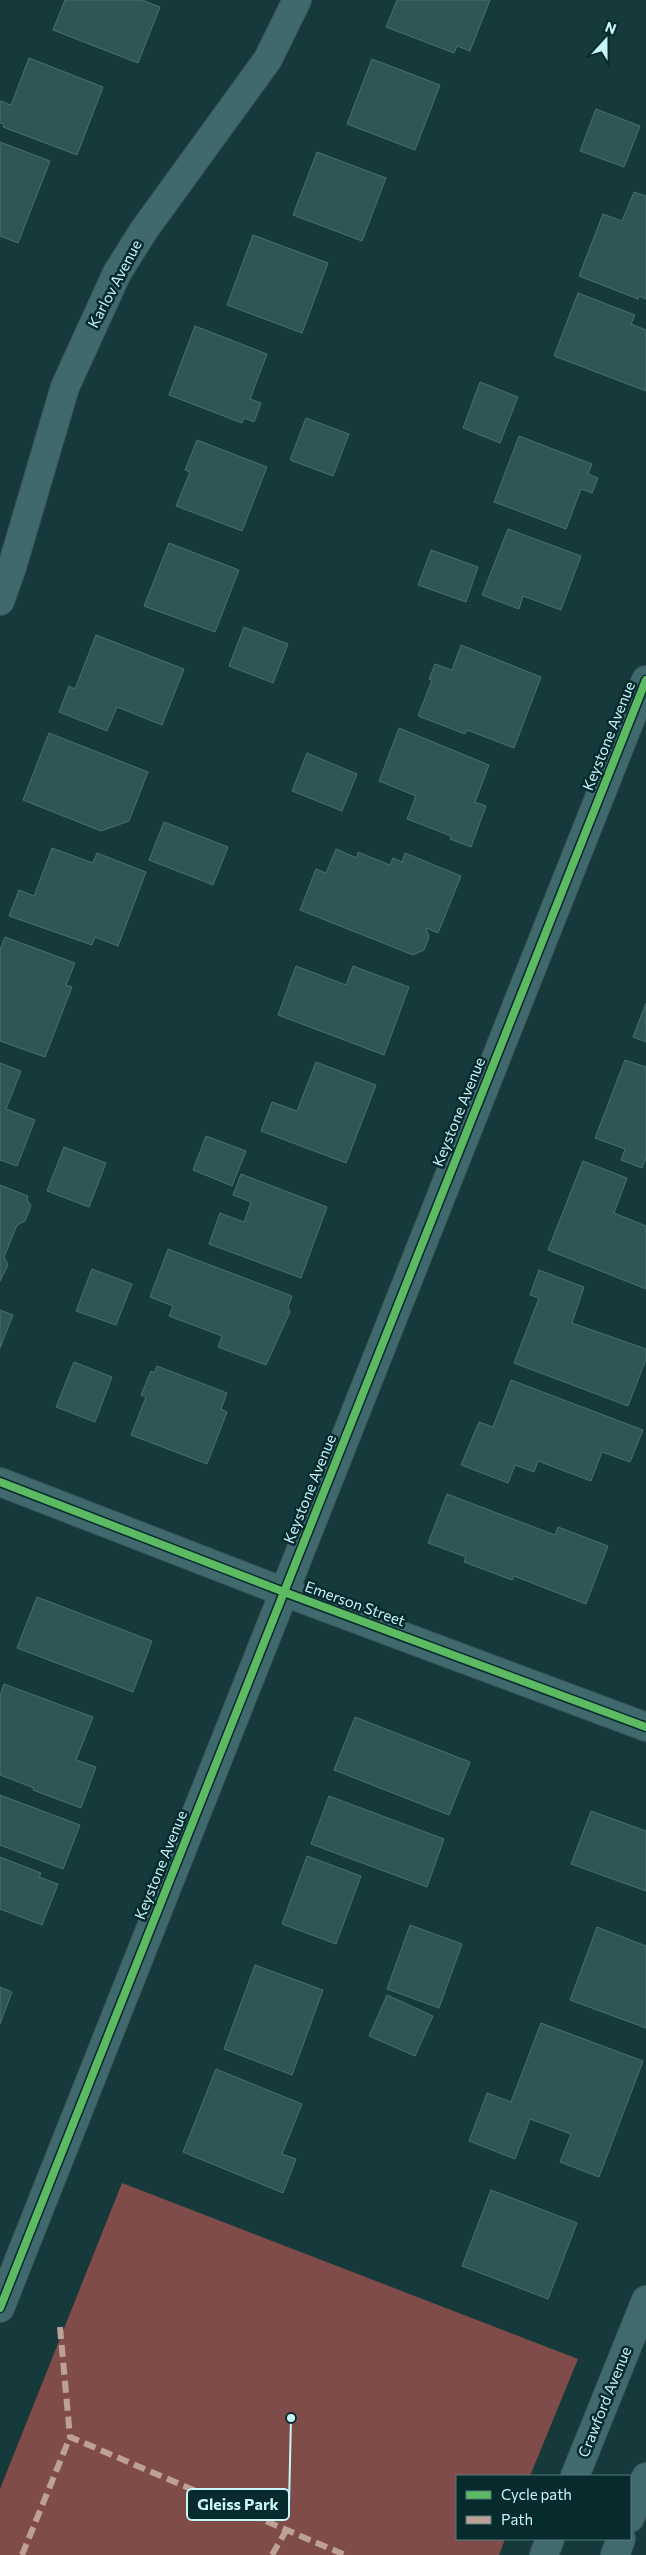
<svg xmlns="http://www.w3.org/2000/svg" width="646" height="2555" font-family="Commissioner,sans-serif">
  <rect width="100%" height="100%" fill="#16393c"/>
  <path fill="#804c4a" d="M 122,2183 L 578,2359 L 530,2476 L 457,2476 L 457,2539 L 505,2539 L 499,2555 L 0,2555 L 0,2489 Z"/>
  <g fill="#2f5554" stroke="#4c6f6e">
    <path d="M 65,0 L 142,0 L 160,7 L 138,63 L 53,30 Z"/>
    <path d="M 397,0 L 490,0 L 470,51 L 457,46 L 454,53 L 386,27 Z"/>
    <path d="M 29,58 L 103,87 L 77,155 L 3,127 L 4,124 L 0,123 L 0,101 L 11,105 Z"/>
    <path d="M 372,59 L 440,85 L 415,150 L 347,124 Z"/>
    <path d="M 596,109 L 640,126 L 624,167 L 580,151 Z"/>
    <path d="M 0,142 L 50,161 L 18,243 L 0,236 Z"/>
    <path d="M 317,152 L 386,178 L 362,241 L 293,215 Z"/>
    <path d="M 634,192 L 646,196 L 646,299 L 639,296 L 638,299 L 579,276 L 603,214 L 622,221 Z"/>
    <path d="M 253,235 L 328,263 L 302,333 L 227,305 Z"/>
    <path d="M 578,293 L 635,315 L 631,324 L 646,330 L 646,391 L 554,356 Z"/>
    <path d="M 195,326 L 267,354 L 250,399 L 261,403 L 254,422 L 244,418 L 242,423 L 169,395 Z"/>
    <path d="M 480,382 L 518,397 L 500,443 L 463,428 Z"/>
    <path d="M 306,418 L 349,434 L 333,476 L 290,460 Z"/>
    <path d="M 519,436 L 592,464 L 588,474 L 598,478 L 592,493 L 581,489 L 566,529 L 494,502 Z"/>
    <path d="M 197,440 L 267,467 L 242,531 L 176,506 L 190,472 L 185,470 Z"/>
    <path d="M 508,529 L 581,556 L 561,610 L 523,596 L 519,609 L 482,595 Z"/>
    <path d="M 169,543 L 239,570 L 215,632 L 144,606 Z"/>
    <path d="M 431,550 L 478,567 L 466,602 L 418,585 Z"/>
    <path d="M 244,627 L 288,644 L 273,683 L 229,666 Z"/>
    <path d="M 96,635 L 184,669 L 162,725 L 117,707 L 107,731 L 59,712 L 69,686 L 75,689 Z"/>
    <path d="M 461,645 L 541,677 L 514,748 L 467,730 L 465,734 L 418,716 L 432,680 L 429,679 L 435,664 L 452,670 Z"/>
    <path d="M 399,728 L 489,765 L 475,802 L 486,806 L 471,847 L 450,839 L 451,836 L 407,819 L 416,796 L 379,781 Z"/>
    <path d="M 49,733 L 148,772 L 129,821 L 101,831 L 23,800 Z"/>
    <path d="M 307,753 L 357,774 L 342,811 L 292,791 Z"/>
    <path d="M 164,822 L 228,847 L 213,885 L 149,860 Z"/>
    <path d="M 52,848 L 93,863 L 97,853 L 146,872 L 118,946 L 95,937 L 92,945 L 9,916 L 19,890 L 34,896 Z"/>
    <path d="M 336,849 L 357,858 L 358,852 L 390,865 L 393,858 L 402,862 L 405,853 L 461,876 L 438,933 L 426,928 L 429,937 L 424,950 L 413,955 L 300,910 L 316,869 L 326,873 Z"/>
    <path d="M 5,937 L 75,963 L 66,985 L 72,987 L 45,1057 L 0,1041 L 0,950 Z"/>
    <path d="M 296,966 L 346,985 L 353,966 L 409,987 L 384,1055 L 278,1015 Z"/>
    <path d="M 646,1003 L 646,1042 L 633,1037 Z"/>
    <path d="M 625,1060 L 646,1067 L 646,1158 L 642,1168 L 621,1160 L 625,1149 L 595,1138 Z"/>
    <path d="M 316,1062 L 376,1085 L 346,1163 L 261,1131 L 272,1102 L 297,1111 Z"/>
    <path d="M 0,1063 L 21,1071 L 6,1109 L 35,1120 L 17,1166 L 0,1160 Z"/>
    <path d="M 206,1136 L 246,1151 L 232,1186 L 193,1170 Z"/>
    <path d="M 64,1147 L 106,1163 L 89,1207 L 47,1191 Z"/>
    <path d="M 583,1161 L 627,1178 L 614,1213 L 646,1226 L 646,1289 L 548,1250 Z"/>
    <path d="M 241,1174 L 327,1207 L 301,1278 L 209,1244 L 220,1213 L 244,1222 L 251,1202 L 233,1195 Z"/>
    <path d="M 0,1185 L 28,1196 L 27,1199 L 31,1206 L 25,1221 L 17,1225 L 4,1257 L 8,1265 L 0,1281 Z"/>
    <path d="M 168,1249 L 292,1296 L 288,1307 L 290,1312 L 266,1365 L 218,1347 L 222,1336 L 169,1316 L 173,1306 L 150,1297 Z"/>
    <path d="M 92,1269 L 132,1284 L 116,1325 L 76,1311 Z"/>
    <path d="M 539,1270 L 584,1287 L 572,1323 L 646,1349 L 646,1359 L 628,1406 L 514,1363 L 539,1298 L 530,1295 Z"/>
    <path d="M 0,1310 L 13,1315 L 0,1348 Z"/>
    <path d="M 74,1362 L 112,1377 L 95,1422 L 56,1407 Z"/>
    <path d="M 157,1366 L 227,1393 L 221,1409 L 227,1412 L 207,1464 L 131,1435 L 146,1397 L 141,1395 L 151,1371 L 154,1373 Z"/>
    <path d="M 511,1380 L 643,1430 L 630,1462 L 602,1452 L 591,1481 L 538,1461 L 534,1472 L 515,1465 L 508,1483 L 461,1465 L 479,1422 L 493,1427 Z"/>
    <path d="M 447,1494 L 555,1535 L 558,1527 L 608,1546 L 586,1604 L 514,1576 L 512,1580 L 464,1562 L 466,1557 L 428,1543 Z"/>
    <path d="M 37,1597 L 152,1641 L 133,1692 L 17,1648 Z"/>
    <path d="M 4,1684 L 93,1717 L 76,1760 L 96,1767 L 81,1808 L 33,1790 L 34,1788 L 0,1775 L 0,1696 Z"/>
    <path d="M 355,1717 L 470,1762 L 449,1815 L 334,1770 Z"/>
    <path d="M 0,1795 L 80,1825 L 63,1869 L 0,1845 Z"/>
    <path d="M 329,1796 L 444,1839 L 427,1887 L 311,1844 Z"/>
    <path d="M 591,1811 L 646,1831 L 646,1891 L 571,1864 Z"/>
    <path d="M 307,1856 L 361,1876 L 336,1944 L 282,1924 Z"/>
    <path d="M 0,1857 L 41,1873 L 39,1877 L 58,1884 L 42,1925 L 0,1909 Z"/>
    <path d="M 410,1925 L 462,1944 L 439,2008 L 387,1989 Z"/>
    <path d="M 597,1927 L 646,1946 L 646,2028 L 570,2000 Z"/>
    <path d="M 255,1965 L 323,1990 L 292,2075 L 224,2049 Z"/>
    <path d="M 0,1987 L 12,1992 L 0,2024 Z"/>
    <path d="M 387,1995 L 433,2016 L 415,2056 L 369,2036 Z"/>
    <path d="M 541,2023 L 643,2061 L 599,2177 L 560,2162 L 571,2134 L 530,2119 L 515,2159 L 469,2141 L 487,2093 L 511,2102 Z"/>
    <path d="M 216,2069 L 302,2104 L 282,2154 L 296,2159 L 283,2193 L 183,2152 Z"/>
    <path d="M 491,2190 L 577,2223 L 548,2299 L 462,2266 Z"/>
  </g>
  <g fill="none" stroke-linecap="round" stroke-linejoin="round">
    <defs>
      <g id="minor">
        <path d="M 0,601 L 12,567 L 65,387 L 117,273 L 144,230 L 268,59 L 297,0"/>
        <path d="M 0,1482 L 284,1592 L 646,1727"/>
        <path d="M 0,2308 L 646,680"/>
      </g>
      <g id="secondary">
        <path d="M 575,2476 L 646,2300"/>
        <path d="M 630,2518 L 646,2477"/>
        <path d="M 544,2555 L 550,2539"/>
        <path d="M 615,2555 L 621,2539"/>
      </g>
    </defs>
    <use href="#minor" stroke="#385456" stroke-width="30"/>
    <use href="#secondary" stroke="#385456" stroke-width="30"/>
    <use href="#minor" stroke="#3f696c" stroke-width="28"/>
    <use href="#secondary" stroke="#406a6d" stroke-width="28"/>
    <g stroke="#bda197" stroke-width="6" stroke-dasharray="12 6" stroke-linecap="butt">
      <path d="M 60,2327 L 70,2437 L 345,2555"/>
      <path d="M 22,2555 L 70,2437"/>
      <path d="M 272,2555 L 287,2529"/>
    </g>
    <defs>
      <g id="cycleway">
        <path d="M 0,1482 L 284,1592 L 646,1727"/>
        <path d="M 0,2308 L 646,680"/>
      </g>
    </defs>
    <use href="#cycleway" stroke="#072a2d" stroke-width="11"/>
    <use href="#cycleway" stroke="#5cba63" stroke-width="8"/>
  </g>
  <g text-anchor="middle" stroke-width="5" stroke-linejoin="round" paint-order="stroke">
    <g font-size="15" fill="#c7f7fb" stroke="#072a2d">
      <text transform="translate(115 284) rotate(-62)" y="5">Karlov Avenue</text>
      <text transform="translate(609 736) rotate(-68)" y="5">Keystone Avenue</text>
      <text transform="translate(459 1112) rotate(-68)" y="5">Keystone Avenue</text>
      <text transform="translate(310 1489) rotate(-68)" y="5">Keystone Avenue</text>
      <text transform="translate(355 1604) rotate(20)" y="5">Emerson Street</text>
      <text transform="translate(161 1865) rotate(-68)" y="5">Keystone Avenue</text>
      <text transform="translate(605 2402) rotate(-68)" y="5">Crawford Avenue</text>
    </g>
  </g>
  <path fill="none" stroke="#c7f7fb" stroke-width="2" d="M291 2418L289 2504"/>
  <circle fill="#c7f7fb" stroke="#072a2d" stroke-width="2" cx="291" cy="2418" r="5"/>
  <rect fill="#072a2d" stroke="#c7f7fb" stroke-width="2" x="187" y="2489" width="102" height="31" rx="5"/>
  <g font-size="16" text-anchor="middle" font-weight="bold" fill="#c7f7fb">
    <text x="238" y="2510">Gleiss Park</text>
  </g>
  <rect x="456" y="2475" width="175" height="65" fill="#072a2d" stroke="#547c7f"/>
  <rect x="466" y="2491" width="25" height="8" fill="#5cba63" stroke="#547c7f"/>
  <text x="501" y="2500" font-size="15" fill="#c7f7fb">Cycle path</text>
  <rect x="466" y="2516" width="25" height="8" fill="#bda197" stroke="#547c7f"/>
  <text x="501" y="2525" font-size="15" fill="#c7f7fb">Path</text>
  <g transform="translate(606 40) rotate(21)" stroke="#072a2d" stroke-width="4" paint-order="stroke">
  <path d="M0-4L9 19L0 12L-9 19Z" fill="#c7f7fb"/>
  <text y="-8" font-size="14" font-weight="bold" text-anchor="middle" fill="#c7f7fb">N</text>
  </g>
</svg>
